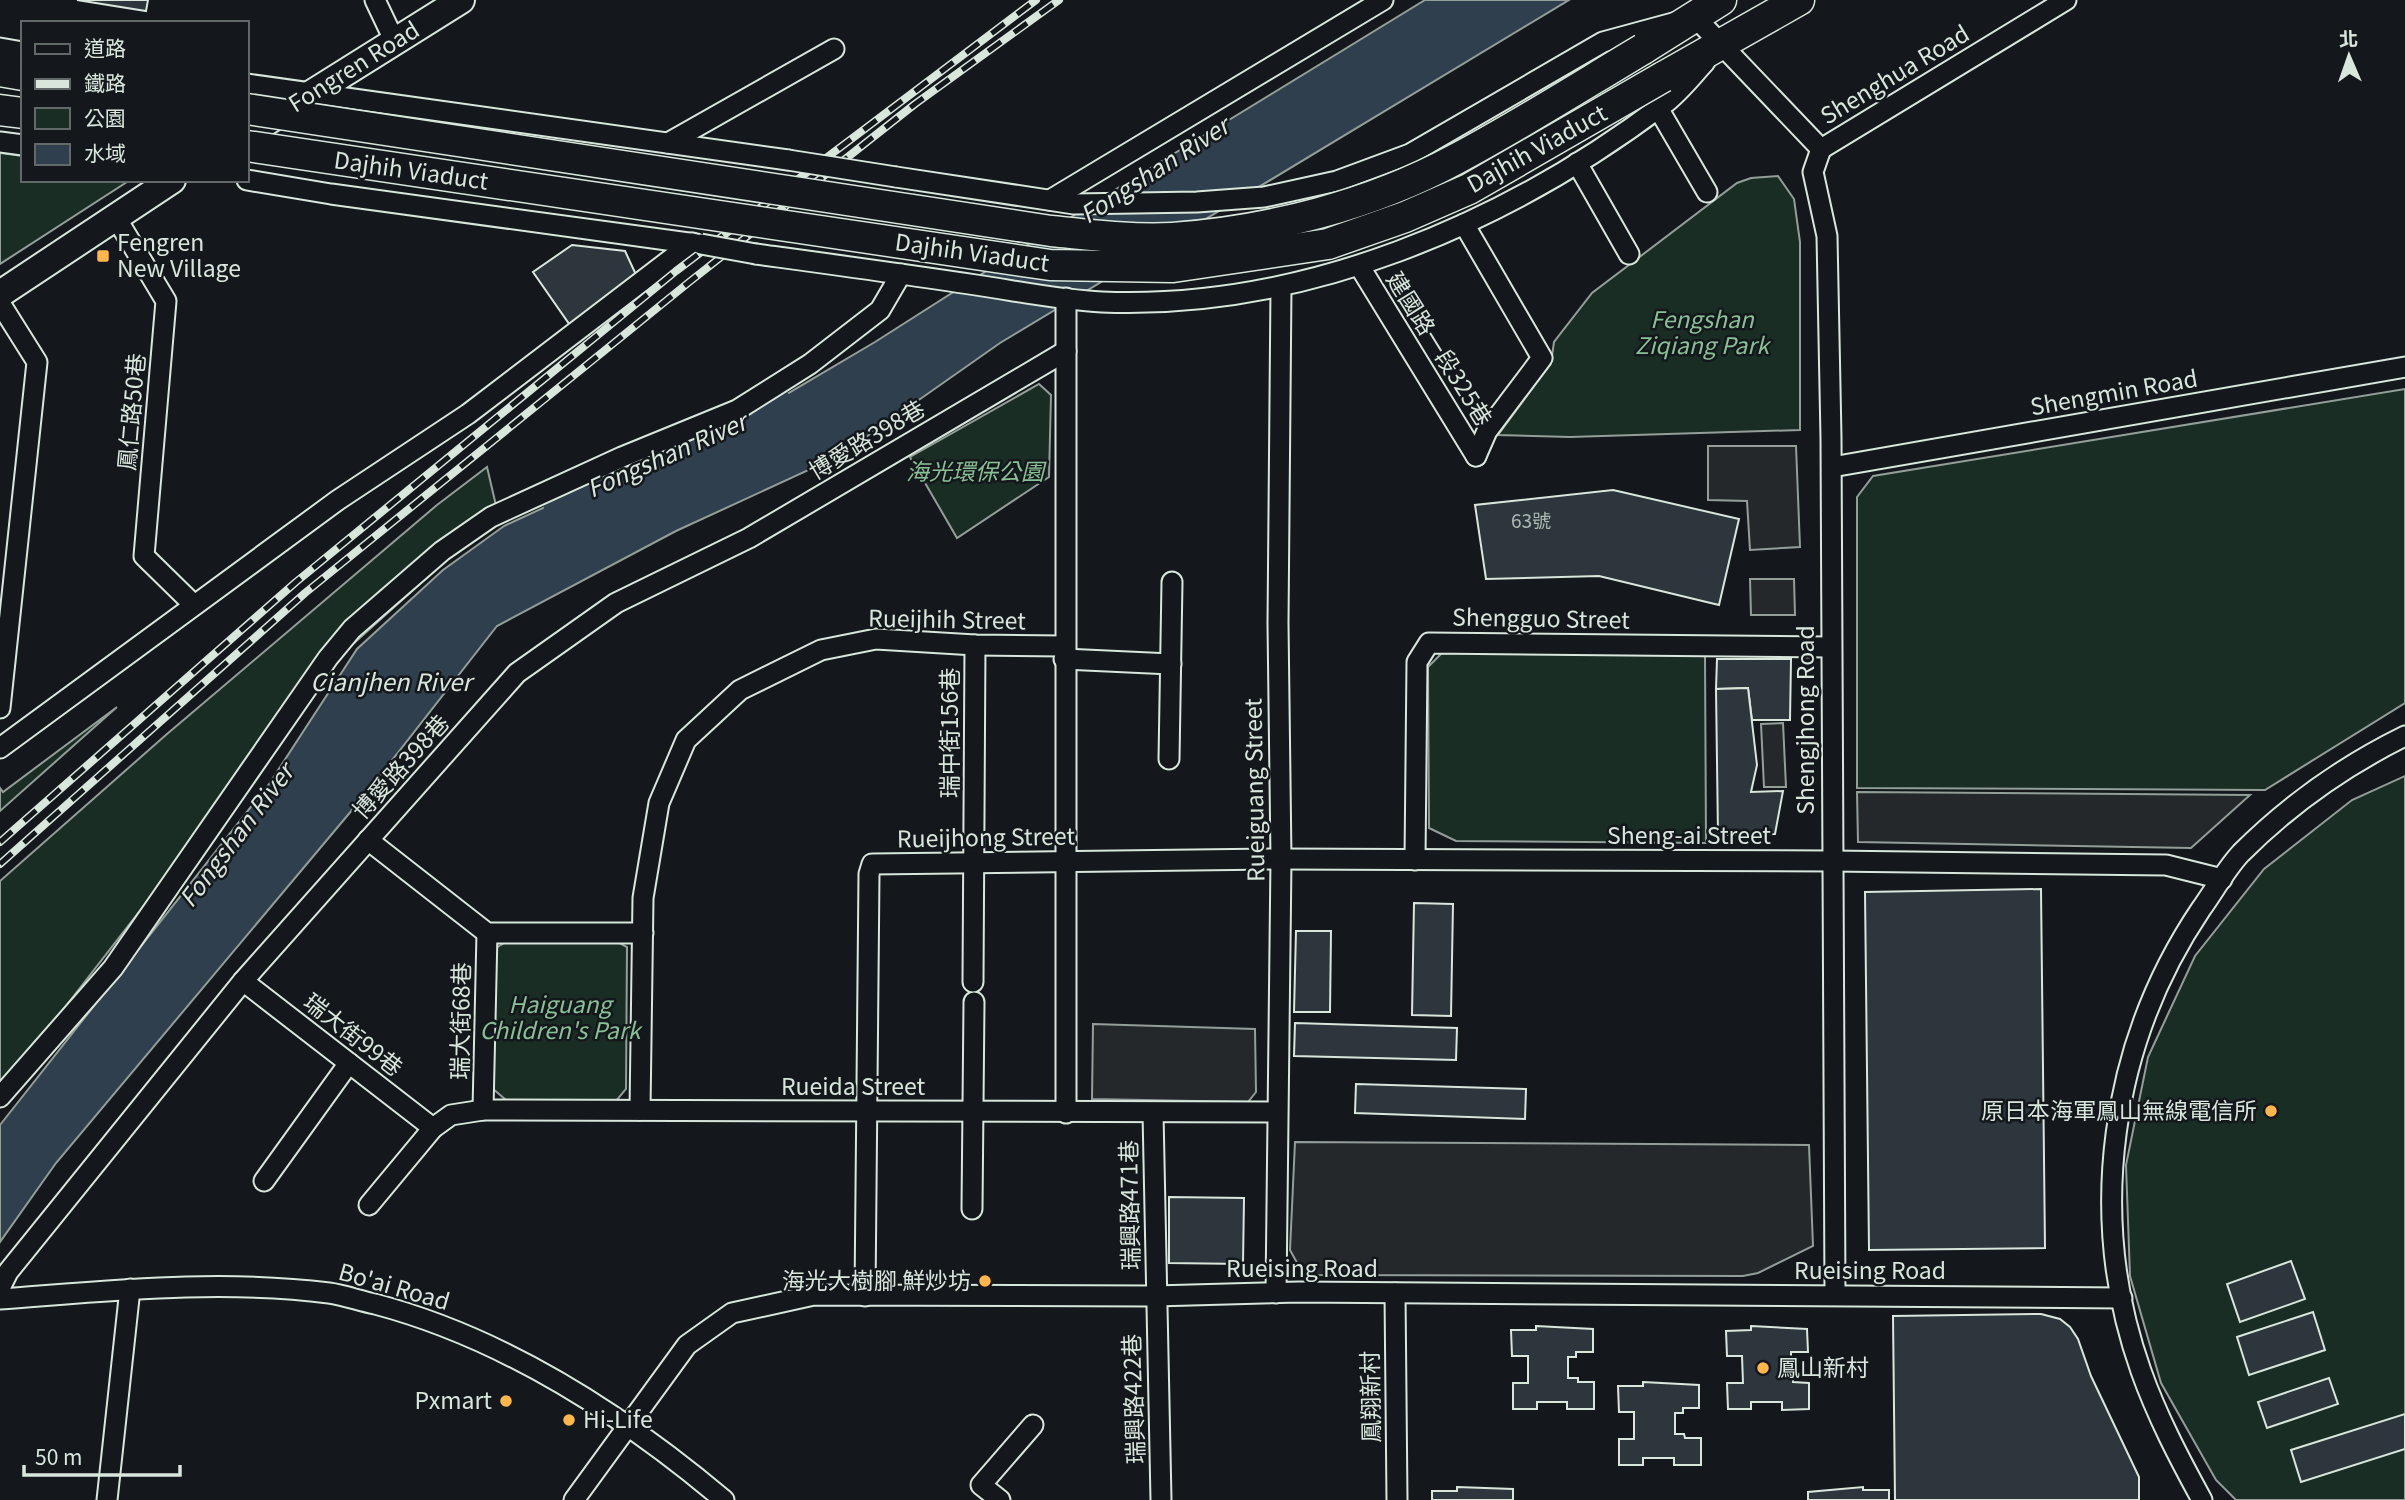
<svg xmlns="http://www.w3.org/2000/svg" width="2405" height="1500" font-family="Georgia,'Noto Sans TC',serif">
  <rect width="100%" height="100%" fill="#14181c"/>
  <g fill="#1a2d24" stroke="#939e99" stroke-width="2">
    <path d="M 0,153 L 23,156 L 23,180 L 130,180 L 0,264 Z"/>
    <path d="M 1778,176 L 1794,199 L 1800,242 L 1800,430 L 1570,437 L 1498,435 L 1551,363 L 1554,342 L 1592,293 L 1737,183 L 1751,178 Z"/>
    <path d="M 1039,384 L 1051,395 L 1049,477 L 957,538 L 910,457 Z"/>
    <path d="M 2405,389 L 2405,703 L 2265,790 L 1857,788 L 1857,497 L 1873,476 Z"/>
    <path d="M 487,467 L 498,514 L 333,662 L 0,1091 L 0,881 L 167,734 L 437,505 Z"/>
    <path d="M 1442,653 L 1705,655 L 1706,843 L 1456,841 L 1429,828 L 1428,667 Z"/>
    <path d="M 117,707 L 0,811 L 0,788 L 3,792 Z"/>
    <path d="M 2405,776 L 2405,1500 L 2236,1500 L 2216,1480 L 2161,1383 L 2130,1276 L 2126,1165 L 2148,1057 L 2195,956 L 2264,869 L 2352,800 Z"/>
    <path d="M 612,939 L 627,947 L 626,1089 L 616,1101 L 506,1100 L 492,1088 L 496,948 L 509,940 Z"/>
  </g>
  <g fill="#24282b" stroke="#939e99" stroke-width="2">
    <path d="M 1708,446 L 1796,446 L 1800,547 L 1750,550 L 1747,501 L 1708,500 Z"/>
    <path d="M 1750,579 L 1794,579 L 1795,615 L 1751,615 Z"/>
    <path d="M 1783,723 L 1786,787 L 1764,787 L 1761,724 Z"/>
    <path d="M 1857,792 L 2250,795 L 2191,848 L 1858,842 Z"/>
    <path d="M 1093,1024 L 1255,1029 L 1256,1092 L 1248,1102 L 1092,1099 Z"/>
    <path d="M 1295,1142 L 1809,1145 L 1813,1246 L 1758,1273 L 1743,1276 L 1315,1275 L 1301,1270 L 1290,1250 Z"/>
  </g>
  <path fill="#2f3f4d" stroke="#939e99" stroke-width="2" d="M 1425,0 L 1569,0 L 1000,343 L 839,456 L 676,531 L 497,626 L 368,791 L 56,1163 L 0,1242 L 0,1125 L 269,784 L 357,649 L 443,570 L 504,526 L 597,483 L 682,456 L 875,342 L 1090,205 Z"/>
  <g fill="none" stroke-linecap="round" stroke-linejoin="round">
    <path stroke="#2f3f4d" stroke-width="37" d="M 562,504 L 620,471 L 777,408"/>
  </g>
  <g fill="#2c363c" stroke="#d8e6dc" stroke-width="2">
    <path d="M 77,0 L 148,0 L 146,11 Z"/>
    <path d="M 572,245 L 625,251 L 638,279 L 572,328 L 533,272 Z"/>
    <path d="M 1613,490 L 1739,519 L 1719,605 L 1599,576 L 1486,579 L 1475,505 Z"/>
    <path d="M 1717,659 L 1791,659 L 1790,720 L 1752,720 L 1748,688 L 1716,689 Z"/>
    <path d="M 1748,688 L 1757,765 L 1751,792 L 1783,791 L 1775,834 L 1718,835 L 1716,689 Z"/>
    <path d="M 2041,889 L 2045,1248 L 1869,1250 L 1865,892 Z"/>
    <path d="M 1414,903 L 1453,904 L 1451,1016 L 1412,1015 Z"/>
    <path d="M 1296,931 L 1331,931 L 1330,1012 L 1294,1012 Z"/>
    <path d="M 1295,1023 L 1457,1028 L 1456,1060 L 1294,1056 Z"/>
    <path d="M 1356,1084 L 1526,1089 L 1525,1119 L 1355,1113 Z"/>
    <path d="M 1169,1197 L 1244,1198 L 1243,1264 L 1169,1263 Z"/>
    <path d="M 2291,1261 L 2305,1299 L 2240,1322 L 2227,1284 Z"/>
    <path d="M 2313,1312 L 2325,1350 L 2249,1375 L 2237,1337 Z"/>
    <path d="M 2041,1314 L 2060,1319 L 2070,1327 L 2078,1339 L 2091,1376 L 2139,1477 L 2139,1500 L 1895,1500 L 1893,1316 Z"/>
    <path d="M 1536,1326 L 1593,1329 L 1593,1352 L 1576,1352 L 1576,1357 L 1568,1357 L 1568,1378 L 1578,1378 L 1578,1382 L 1594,1382 L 1594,1409 L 1567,1409 L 1567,1402 L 1537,1402 L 1537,1409 L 1513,1409 L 1513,1383 L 1528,1383 L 1528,1356 L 1512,1356 L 1511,1330 L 1536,1330 Z"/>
    <path d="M 1751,1326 L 1807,1329 L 1808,1352 L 1791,1352 L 1791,1357 L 1783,1357 L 1783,1378 L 1793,1378 L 1793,1382 L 1809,1383 L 1809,1409 L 1782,1410 L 1782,1402 L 1751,1402 L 1751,1409 L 1728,1409 L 1727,1383 L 1743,1383 L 1742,1356 L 1727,1356 L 1726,1331 L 1751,1330 Z"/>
    <path d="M 2329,1378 L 2338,1404 L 2267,1428 L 2258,1402 Z"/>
    <path d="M 1643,1382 L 1699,1385 L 1699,1408 L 1683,1408 L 1683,1413 L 1675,1413 L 1675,1434 L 1684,1434 L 1685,1438 L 1701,1438 L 1701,1465 L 1674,1465 L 1674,1458 L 1643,1458 L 1643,1465 L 1619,1465 L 1619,1439 L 1634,1439 L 1634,1412 L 1619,1412 L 1618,1386 L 1643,1386 Z"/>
    <path d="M 2405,1414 L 2405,1449 L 2301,1482 L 2291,1450 Z"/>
    <path d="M 1457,1487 L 1513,1489 L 1513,1500 L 1432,1500 L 1432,1491 L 1457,1491 Z"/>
    <path d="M 1863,1487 L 1863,1490 L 1889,1490 L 1889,1500 L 1808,1500 L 1808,1492 Z"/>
  </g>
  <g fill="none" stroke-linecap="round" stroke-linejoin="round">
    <defs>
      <g id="street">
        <path d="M 375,0 L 395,42"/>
        <path d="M 0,48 L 23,52"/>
        <path d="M 247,84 L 788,160"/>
        <path d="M 1658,108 L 1707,192"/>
        <path d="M 0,142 L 23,145"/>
        <path d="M 668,143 L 834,49"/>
        <path d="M 1821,149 L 1813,172 L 1827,236 L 1831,438 L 1835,1294"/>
        <path d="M 1821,149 L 2066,0"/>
        <path d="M 1577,163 L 1629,254"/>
        <path d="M 896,177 L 1074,204 L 1197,202 L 1264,197 L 1337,181 L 1410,154 L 1603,42 L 1695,17 L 1821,149"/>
        <path d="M 247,180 L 331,194 L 696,244"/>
        <path d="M 1050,200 L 1383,0"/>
        <path d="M 115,216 L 166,301 L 144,556 L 194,605"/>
        <path d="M 1464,224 L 1542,358 L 1487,431 L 1476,456"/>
        <path d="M 756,254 C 829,264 903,274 976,285 C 1017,291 1060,300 1102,302 C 1304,310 1505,224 1664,104 C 1679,93 1692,76 1705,62"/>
        <path d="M 1360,267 L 1476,456"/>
        <path d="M 0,303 L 37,362 L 0,708"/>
        <path d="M 1832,467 L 2405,367"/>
        <path d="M 1064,659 L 1171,664"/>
        <path d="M 0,748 L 338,500 L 468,414 L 692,243"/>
        <path d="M 1169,759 L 1172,582"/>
        <path d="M 368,840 L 487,933 L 643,933"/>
        <path d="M 1415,860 L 1417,662 L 1429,643 L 1830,647"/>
        <path d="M 243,981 L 433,1128"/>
        <path d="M 973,982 L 975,645"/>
        <path d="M 0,1097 L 113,968 L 328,658 L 352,629 L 442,551 L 491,517 L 622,457 L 737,410 L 810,364 L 880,310 L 901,274"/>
        <path d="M 483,1110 L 487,933"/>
        <path d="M 640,1110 L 643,898 L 659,803 L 686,740 L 740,690 L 821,650 L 876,639 L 975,645 L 1064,646"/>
        <path d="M 1066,1113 L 1066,298"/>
        <path d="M 1153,1113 L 1161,1500"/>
        <path d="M 264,1181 L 349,1063"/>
        <path d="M 369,1205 L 433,1128 L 451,1115 L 483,1110 L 1277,1112"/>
        <path d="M 972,1209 L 974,1002"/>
        <path d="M 0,1288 L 8,1272 L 243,981 L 517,673 L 616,603 L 749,538 L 1066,351"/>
        <path d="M 1276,1293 L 1281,859 L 1278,623 L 1281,287"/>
        <path d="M 1395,1293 L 1397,1500"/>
        <path d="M 865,1296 L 869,874 L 872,864 L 1281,859 L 1831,861 L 2166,865 L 2222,879"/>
        <path d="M 0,1299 C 109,1291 219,1279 329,1293 C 344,1295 360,1301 375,1304 C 504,1338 623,1415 724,1500"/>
        <path d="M 107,1500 L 130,1289"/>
        <path d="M 574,1500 L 687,1345 L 732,1313 L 814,1295 L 1155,1296 L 1299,1292 L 2122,1298"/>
        <path d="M 1000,1500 L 981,1485 L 1033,1425"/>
        <path d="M 2202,1500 C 2179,1458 2157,1416 2141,1371 C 2086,1216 2110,1044 2201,909 C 2214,891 2226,869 2241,853 C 2289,805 2344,766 2405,736"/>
      </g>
      <g id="secondary">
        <path d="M 247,134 L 461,0"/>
        <path d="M 0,294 L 172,180"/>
      </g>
      <g id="primary">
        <path d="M 1643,49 L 1721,0"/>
        <path d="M 0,71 L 23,75"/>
        <path d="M 1663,77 L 1799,0"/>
        <path d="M 0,110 L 23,113"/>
      </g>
    </defs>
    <use href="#street" stroke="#d8e6dc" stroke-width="23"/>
    <use href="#secondary" stroke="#d8e6dc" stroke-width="30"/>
    <use href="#primary" stroke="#d8e6dc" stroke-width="33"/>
    <use href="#street" stroke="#14181c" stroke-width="19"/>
    <use href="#secondary" stroke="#14181c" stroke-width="26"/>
    <use href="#primary" stroke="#14181c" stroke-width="30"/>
    <defs>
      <g id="rail">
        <path d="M 0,842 L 296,582 L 676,271 L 1036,0"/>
        <path d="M 0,864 L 305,593 L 688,283 L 915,104 L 1059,0"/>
      </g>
    </defs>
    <use href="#rail" stroke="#d8e6dc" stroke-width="8"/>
    <use href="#rail" stroke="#14181c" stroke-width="5" stroke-dasharray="16" stroke-linecap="butt"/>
    <defs>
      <g id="street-bridge">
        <path d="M 788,160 L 896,177"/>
        <path d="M 701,244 L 756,254"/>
      </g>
      <g id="primary-bridge">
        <path d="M 247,109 L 1051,231 C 1091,235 1132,240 1172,238 C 1269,231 1371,205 1456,159 C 1520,125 1581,86 1643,49"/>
        <path d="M 247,146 L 1050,265 L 1173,267 L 1328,244 L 1405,217 L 1469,189 L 1663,77"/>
      </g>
    </defs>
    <use href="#street-bridge" stroke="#d8e6dc" stroke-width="23" stroke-linecap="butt"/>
    <use href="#primary-bridge" stroke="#d8e6dc" stroke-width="33" stroke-linecap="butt"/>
    <use href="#street-bridge" stroke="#14181c" stroke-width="19"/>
    <use href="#primary-bridge" stroke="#14181c" stroke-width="30"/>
  </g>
  <g fill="#ffb74d" stroke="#14181c" stroke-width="2.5">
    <rect x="96" y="249" width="14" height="14" rx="3.5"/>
    <circle cx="2271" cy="1111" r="7"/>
    <circle cx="985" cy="1281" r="7"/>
    <circle cx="1763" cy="1368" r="7"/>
    <circle cx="506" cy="1401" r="7"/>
    <circle cx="569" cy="1420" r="7"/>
  </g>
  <g text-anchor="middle" stroke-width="5" stroke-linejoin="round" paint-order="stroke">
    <g font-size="19" fill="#adbab4">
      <text x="1531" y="528">63號</text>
    </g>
    <g font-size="23" fill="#d8e6dc" stroke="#14181c">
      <text transform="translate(354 67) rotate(-32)" y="8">Fongren Road</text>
      <text transform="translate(1895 75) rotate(-31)" y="8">Shenghua Road</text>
      <text transform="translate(1537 149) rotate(-29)" y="8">Dajhih Viaduct</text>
      <text transform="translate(411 171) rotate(8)" y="8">Dajhih Viaduct</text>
      <text transform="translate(972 253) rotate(8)" y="8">Dajhih Viaduct</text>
      <text transform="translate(1439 349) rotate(58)" y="8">建國路一段325巷</text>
      <text transform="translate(2114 393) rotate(-10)" y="8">Shengmin Road</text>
      <text transform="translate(132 412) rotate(-85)" y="8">鳳仁路50巷</text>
      <text transform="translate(867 440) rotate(-31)" y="8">博愛路398巷</text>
      <text transform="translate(1541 619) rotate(1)" y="8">Shengguo Street</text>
      <text transform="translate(947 620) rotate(1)" y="8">Rueijhih Street</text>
      <text transform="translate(1806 720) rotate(-90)" y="8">Shengjhong Road</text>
      <text transform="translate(950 733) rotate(-90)" y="8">瑞中街156巷</text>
      <text transform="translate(401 767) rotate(-48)" y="8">博愛路398巷</text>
      <text transform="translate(1255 790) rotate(-91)" y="8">Rueiguang Street</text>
      <text x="1689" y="844">Sheng-ai Street</text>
      <text transform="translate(986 838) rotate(-1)" y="8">Rueijhong Street</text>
      <text transform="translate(461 1021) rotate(-89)" y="8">瑞大街68巷</text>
      <text transform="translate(353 1035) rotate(38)" y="8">瑞大街99巷</text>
      <text x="853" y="1095">Rueida Street</text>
      <text transform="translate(1130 1205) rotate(-91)" y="8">瑞興路471巷</text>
      <text x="1302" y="1277">Rueising Road</text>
      <text x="1870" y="1279">Rueising Road</text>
      <text transform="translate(394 1287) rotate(16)" y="8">Bo'ai Road</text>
      <text transform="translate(1371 1397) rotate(-91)" y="8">鳳翔新村</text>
      <text transform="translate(1134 1399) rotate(-92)" y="8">瑞興路422巷</text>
    </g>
    <g font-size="23" fill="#d8e6dc" stroke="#14181c" text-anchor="start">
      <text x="117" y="251">Fengren<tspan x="117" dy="26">New Village</tspan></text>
      <text x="2257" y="1119" text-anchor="end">原日本海軍鳳山無線電信所</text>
      <text x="971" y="1289" text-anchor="end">海光大樹腳 鮮炒坊</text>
      <text x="1777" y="1376">鳳山新村</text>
      <text x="492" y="1409" text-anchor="end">Pxmart</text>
      <text x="583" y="1428">Hi-Life</text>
    </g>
    <g font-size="23" font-style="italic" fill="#8ac095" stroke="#14181c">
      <text x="1702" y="328">Fengshan<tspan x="1702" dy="26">Ziqiang Park</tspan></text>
      <text x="975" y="480">海光環保公園</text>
      <text x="560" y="1013">Haiguang<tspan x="560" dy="26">Children's Park</tspan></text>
    </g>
    <g font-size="24" font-style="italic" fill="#d8e6dc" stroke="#14181c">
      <text transform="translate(1155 171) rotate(-33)" y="8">Fongshan River</text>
      <text transform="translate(667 456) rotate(-24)" y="8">Fongshan River</text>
      <text x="391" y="691">Cianjhen River</text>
      <text transform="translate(237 836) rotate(-53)" y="8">Fongshan River</text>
    </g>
  </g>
  <rect x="21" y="21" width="228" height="161" fill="#14181c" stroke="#626a69" stroke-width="2"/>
  <rect x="35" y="44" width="35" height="10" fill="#14181c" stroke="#626a69" stroke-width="2"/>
  <text x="84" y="56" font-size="21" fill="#d8e6dc">道路</text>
  <rect x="35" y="79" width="35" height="10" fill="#d8e6dc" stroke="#626a69" stroke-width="2"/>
  <text x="84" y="91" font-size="21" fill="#d8e6dc">鐵路</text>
  <rect x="35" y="108" width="35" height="21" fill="#1a2d24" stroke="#626a69" stroke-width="2"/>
  <text x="84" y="126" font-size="21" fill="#d8e6dc">公園</text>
  <rect x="35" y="144" width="35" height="21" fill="#2f3f4d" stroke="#626a69" stroke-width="2"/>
  <text x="84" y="161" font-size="21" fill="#d8e6dc">水域</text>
  <g transform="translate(2349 56) rotate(358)" stroke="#14181c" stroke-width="5" paint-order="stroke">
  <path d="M0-5L12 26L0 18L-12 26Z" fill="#d8e6dc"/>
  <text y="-10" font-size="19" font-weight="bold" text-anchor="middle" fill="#d8e6dc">北</text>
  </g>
  <path d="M24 1465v10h156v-10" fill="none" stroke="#d8e6dc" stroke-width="3.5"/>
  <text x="35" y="1465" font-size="21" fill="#d8e6dc" stroke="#14181c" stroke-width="5" paint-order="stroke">50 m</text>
</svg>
